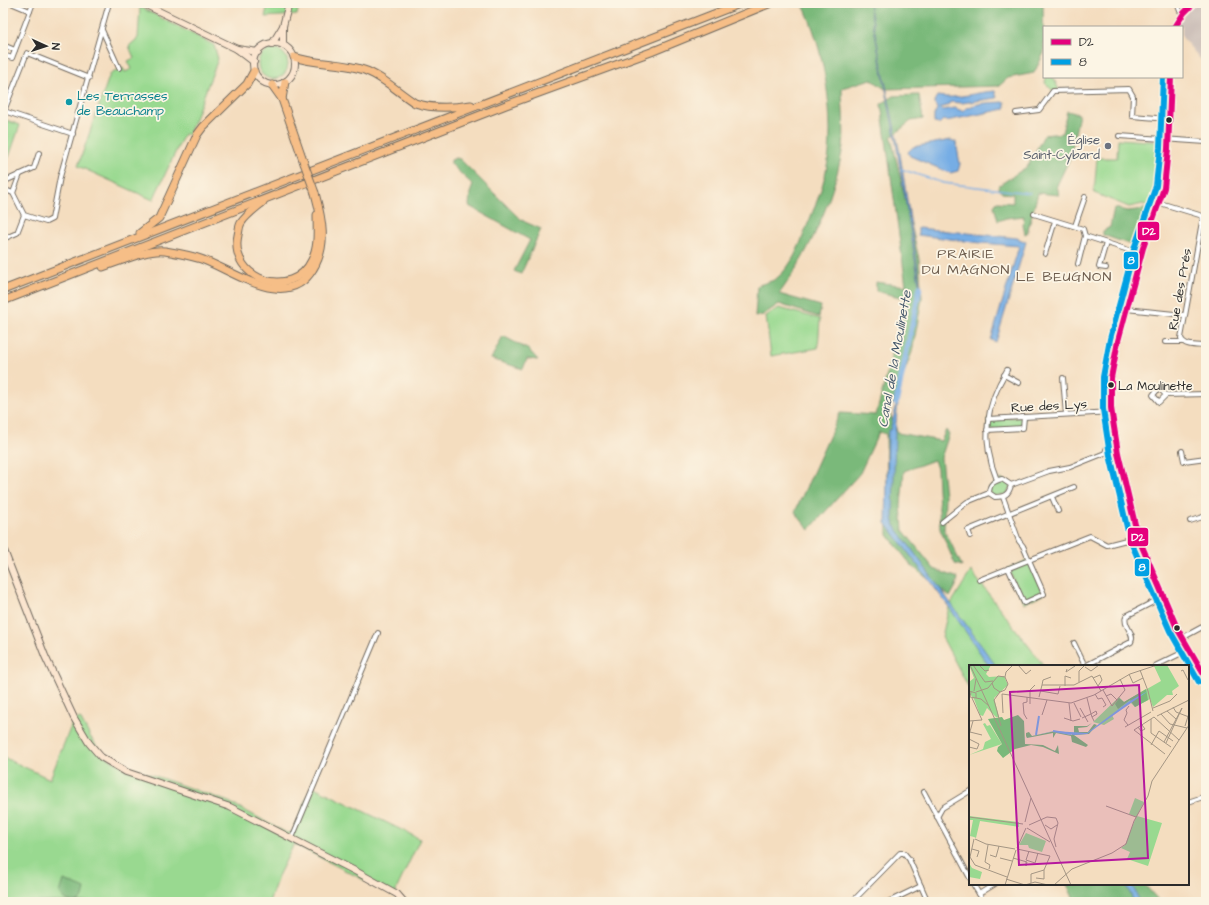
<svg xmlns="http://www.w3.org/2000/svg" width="1209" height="905" font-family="'Architects Daughter',sans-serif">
  <rect width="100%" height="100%" fill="#fcf5e5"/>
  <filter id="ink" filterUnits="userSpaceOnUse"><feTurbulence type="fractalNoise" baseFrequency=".025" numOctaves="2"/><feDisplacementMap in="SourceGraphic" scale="8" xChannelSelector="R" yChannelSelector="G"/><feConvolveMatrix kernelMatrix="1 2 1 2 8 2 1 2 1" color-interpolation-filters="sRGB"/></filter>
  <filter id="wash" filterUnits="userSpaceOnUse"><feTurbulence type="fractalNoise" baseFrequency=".012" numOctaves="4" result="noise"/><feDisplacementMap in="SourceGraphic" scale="16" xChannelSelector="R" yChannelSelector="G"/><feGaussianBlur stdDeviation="0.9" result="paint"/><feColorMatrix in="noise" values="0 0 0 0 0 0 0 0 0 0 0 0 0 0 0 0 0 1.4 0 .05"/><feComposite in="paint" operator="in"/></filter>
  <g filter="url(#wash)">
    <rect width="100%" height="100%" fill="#f4ddbf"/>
    <path fill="#cec1ba" d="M 1194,3 L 1206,3 L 1206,66 L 1182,37 L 1182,27 L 1175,27 Z"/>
    <g fill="#99d990" stroke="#62825e">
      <path d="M 268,3 L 299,3 L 297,15 L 265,17 Z"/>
      <path d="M 140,7 L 214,45 L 218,59 L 189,134 L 184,134 L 153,200 L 78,166 L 110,74 L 123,68 L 125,72 L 132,69 L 128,61 L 134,58 L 129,46 L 138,38 Z"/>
      <circle cx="273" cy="64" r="15"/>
      <path d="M 1046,77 L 1053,77 L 1059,90 L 1053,91 L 1045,83 Z"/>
      <path d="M 3,119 L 20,125 L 9,157 L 3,160 Z"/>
      <path d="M 1118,139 L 1164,142 L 1162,183 L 1154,209 L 1143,204 L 1129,207 L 1094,193 L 1097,158 L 1117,158 Z"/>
      <path d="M 779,308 L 820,319 L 818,348 L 771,356 L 766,316 Z"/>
      <path d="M 1024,417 L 1023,428 L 987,430 L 988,419 Z"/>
      <path d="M 1002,479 L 1011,485 L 1007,494 L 992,496 L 989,488 Z"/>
      <path d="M 1029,560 L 1044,594 L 1024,603 L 1008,568 Z"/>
      <path d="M 971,571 L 1044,666 L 970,666 L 970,690 L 942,637 L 949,607 Z"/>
      <path d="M 80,718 C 90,736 96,750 113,761 L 229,802 L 287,833 L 293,832 L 312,786 L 420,839 L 397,888 L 395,896 L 294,844 L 279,874 L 269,902 L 3,902 L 3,757 L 50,779 L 73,721 Z"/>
    </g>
    <g fill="#7ab97a" stroke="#527252">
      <path d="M 802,3 L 1043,3 L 1044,53 L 1034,73 L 1008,78 L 999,86 L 885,89 L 871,79 L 842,88 C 842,106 846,136 842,152 C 832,203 809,253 779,294 L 821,306 L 819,317 L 779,304 L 763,315 L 755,317 L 757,286 C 763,283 772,282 777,278 C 793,265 800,244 807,226 C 814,209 822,190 826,171 C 837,124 824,45 802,3 Z"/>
      <path d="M 919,95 L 923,119 L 911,121 L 891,137 L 919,259 L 922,298 L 912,352 L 889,412 L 898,433 L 941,441 L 946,430 L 949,434 L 941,458 L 945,495 L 944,529 L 962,566 L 955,564 L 940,529 L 937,469 L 934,460 L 904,471 L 901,505 L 903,530 L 934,569 L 958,578 L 956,586 L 950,597 L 911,565 L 888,535 L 886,434 L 879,432 L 860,473 L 809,530 L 795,512 L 840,413 L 876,415 L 904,310 L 904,298 L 876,291 L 876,282 L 906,286 L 881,104 L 894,96 Z"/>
      <path d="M 1067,111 L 1079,114 L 1070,158 L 1057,185 L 1059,195 L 1038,193 L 1027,233 L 1025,234 L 1023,225 L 1024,216 L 1006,218 L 998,221 L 994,206 L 997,202 L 1013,203 L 1013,194 L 1002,193 L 998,186 L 1028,166 L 1044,135 L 1062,133 Z"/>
      <path d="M 456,158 L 460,159 L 517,216 L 525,222 L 541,229 L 521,274 L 514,271 L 530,240 L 469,206 L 470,193 L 473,185 L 451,164 L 451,160 Z"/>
      <path d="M 1114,208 L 1127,211 L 1145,209 L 1150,212 L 1137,247 L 1103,235 L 1103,231 L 1110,227 Z"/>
      <path d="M 503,336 L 529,350 L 538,360 L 527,359 L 523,369 L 491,359 Z"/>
      <path d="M 64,880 L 85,889 L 83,897 L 78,902 C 70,902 65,901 60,893 Z"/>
      <path d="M 1067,884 L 1144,884 L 1160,902 L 1075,902 Z"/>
    </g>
    <g fill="#76ade5" stroke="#506c88">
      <path d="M 869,3 L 900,154 L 921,290 L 898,402 L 895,433 L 893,517 L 895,526 L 996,666 L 989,666 L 949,607 L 886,523 L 888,430 L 890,430 L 895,411 L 920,290 L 895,137 Z"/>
      <path d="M 995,91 L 997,98 L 962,103 L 951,102 L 946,106 L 940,108 L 941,110 L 955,108 L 962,111 C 975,102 988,103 1003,102 L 1005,102 L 1005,109 L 946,121 L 943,120 L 939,124 L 934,123 L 934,115 L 937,109 L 934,101 L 937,96 C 957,100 975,92 995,91 Z"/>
      <path d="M 951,140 L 956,142 L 960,164 L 958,171 L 950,173 L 910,156 L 908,152 L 913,147 Z"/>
      <path d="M 918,228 L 1017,238 L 1026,242 L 996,342 L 991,340 L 1019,246 L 981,243 L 918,235 Z"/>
      <path d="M 1126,884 L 1132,884 L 1140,902 L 1134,902 Z"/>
    </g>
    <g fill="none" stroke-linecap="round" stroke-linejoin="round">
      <path stroke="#76ade5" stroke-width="1.5" d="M 901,169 L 943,183 L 1030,193"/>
      <path stroke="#76ade5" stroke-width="5.5" d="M 896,403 L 920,287"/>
    </g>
  </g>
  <g filter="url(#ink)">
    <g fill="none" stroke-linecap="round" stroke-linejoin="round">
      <defs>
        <g id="street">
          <path d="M 11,3 L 30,11"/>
          <path d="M 1177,3 L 1180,11 L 1184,13"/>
          <path d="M 102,30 L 119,68"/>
          <path d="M 3,45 L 15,50"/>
          <path d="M 3,55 L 12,58 L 33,3"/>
          <path d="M 1016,113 L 1039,110 L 1053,91 L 1129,89 L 1133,96 L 1132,116 L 1169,119"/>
          <path d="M 73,134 L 4,111 L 27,53 L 89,78"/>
          <path d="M 1119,136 L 1206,142"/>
          <path d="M 3,182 L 34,168 L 39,153"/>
          <path d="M 3,189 L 13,193 L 24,215 L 46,222 L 52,219 L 60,177 L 109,3"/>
          <path d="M 13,193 L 20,174"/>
          <path d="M 1160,203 L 1206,217"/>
          <path d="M 1034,214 L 1083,229 L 1085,236 L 1141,254"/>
          <path d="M 1203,216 L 1181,338 C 1184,347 1198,345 1206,346"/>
          <path d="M 1075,226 L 1085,197"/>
          <path d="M 3,239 L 17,233 L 24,215"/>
          <path d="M 1045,254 L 1055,221"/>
          <path d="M 1078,264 L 1085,236"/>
          <path d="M 1106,268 L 1099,267 L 1106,243"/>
          <path d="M 1126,309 L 1184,315"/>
          <path d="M 1165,342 L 1182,342"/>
          <path d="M 1004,375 L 1019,383"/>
          <path d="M 1063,378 L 1066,414"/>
          <path d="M 1166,395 L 1159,402 L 1153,395 L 1159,388 L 1166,395 L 1206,394"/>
          <path d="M 988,419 L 1112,412"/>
          <path d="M 987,430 L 1023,428 L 1024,417"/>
          <path d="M 1182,451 L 1184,461 L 1206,458"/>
          <path d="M 1105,453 L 1118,453"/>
          <path d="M 1002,479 L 1011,485 C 1009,494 1005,497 995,497 L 989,493 C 989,484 994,481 1002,479 Z"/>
          <path d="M 997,480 C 981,441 985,406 1007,370"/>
          <path d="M 1011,485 L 1049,471 L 1070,467 L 1105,453 L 1109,441"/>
          <path d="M 1003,497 L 1019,541 L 1023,546 L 1029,560 L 1090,536 L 1107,545 L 1138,537"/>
          <path d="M 1052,497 L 1058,511"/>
          <path d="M 1190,521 L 1206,516"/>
          <path d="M 942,522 L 967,502 L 989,493"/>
          <path d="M 970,536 L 968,530 L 1074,487"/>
          <path d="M 979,580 L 1029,560 L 1044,594 L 1024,603 L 1008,568"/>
          <path d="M 1182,638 L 1206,625"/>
          <path d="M 1074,643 L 1085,666 L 1131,642 C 1136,633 1122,626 1126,616 L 1163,597"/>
          <path d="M 1155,666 L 1188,650"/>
          <path d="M 924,792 L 970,878"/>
          <path d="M 1188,802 L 1206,796"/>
          <path d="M 937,817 L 942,808 L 970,791"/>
          <path d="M 292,838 L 378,633"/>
          <path d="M 973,884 L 984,902"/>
          <path d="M 979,894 L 995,884"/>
          <path d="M 852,902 L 900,853 L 904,853 L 909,859 L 928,902"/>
          <path d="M 888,902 L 921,886"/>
        </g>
        <g id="secondary">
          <path d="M 142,3 L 237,49 L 258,52"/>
          <path d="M 1175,27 L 1184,13 L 1194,3"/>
          <circle cx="274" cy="64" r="21"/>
          <path d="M 272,44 L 283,26"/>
          <path d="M 283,45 L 283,26 L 289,3"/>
          <path d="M 237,49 L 254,62"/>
          <path d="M 1171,77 L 1168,149 L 1164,188 L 1143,248 L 1118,341 L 1111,378 L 1111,408 L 1118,453 L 1138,537 L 1177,628 L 1206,678"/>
          <path d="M 3,548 L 45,656 L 74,718 L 89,743 L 101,757 L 126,772 L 230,807 L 357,872 L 397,894 L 404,902"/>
        </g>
        <g id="highway">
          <path d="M 294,57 C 317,65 341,62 364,70 C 382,76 399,93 415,103 C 433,109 453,108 471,105"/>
          <path d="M 272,85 L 282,99 L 304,163"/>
          <path d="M 282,99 L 285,82"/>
          <path d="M 263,202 C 256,208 246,215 241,223 C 239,226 239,231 238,235 C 228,280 293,301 312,260 C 319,246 317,230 317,215"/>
          <path d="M 140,233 L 159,218 L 197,135 L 203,127 L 247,84 L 254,71"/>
          <path d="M 103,267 C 122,261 146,249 165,251 C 177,253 189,255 201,259 C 233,270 287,313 313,269 C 328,245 322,219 315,193"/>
          <path d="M 3,290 L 742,3"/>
          <path d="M 3,301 L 506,105 L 651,52 L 771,3"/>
        </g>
      </defs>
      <use href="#street" stroke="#71695f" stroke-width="6"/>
      <use href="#secondary" stroke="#71695f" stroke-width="8"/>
      <use href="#highway" stroke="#71695f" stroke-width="9"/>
      <use href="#street" stroke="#fff" stroke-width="4"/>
      <use href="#secondary" stroke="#fbe5cf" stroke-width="6"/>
      <use href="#highway" stroke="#f6be87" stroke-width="7"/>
      <defs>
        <path id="highway-bridge" d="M 304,163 L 315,193"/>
      </defs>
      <use href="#highway-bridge" stroke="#71695f" stroke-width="9" stroke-linecap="butt"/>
      <use href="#highway-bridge" stroke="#f6be87" stroke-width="7"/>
      <defs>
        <g id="bus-1">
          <path d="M 1175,27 L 1184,13 L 1194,3"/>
          <path d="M 1171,77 L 1168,149 L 1164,188 L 1143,248 L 1118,341 L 1111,378 L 1111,408 L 1118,453 L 1138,537 L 1177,628 L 1206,678"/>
        </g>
        <path id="bus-2" d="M 1163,77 L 1160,148 L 1156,186 L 1135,246 L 1110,339 L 1103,377 L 1103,409 L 1110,455 L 1130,540 L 1170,631 L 1199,682"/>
      </defs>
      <use href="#bus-1" stroke="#fcf5e5" stroke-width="9"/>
      <use href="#bus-2" stroke="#fcf5e5" stroke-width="9"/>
      <use href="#bus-1" stroke="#e5007d" stroke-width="6"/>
      <use href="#bus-2" stroke="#00a0e4" stroke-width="6"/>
    </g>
  </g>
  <circle fill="#0f9aa8" stroke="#fcf5e5" stroke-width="1.5" cx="69" cy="102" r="4"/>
  <g fill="#2b2b2b" stroke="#fcf5e5" stroke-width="1.5">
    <circle cx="1169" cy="120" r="3.5"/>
    <circle cx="1111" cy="385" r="3.5"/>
    <circle cx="1177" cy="628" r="3.5"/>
  </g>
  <circle fill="#6b7280" stroke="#fcf5e5" stroke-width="1.5" cx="1108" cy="146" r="4"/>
  <g text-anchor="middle" stroke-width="3.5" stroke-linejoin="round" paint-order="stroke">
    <g font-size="12" fill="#2b2b2b" stroke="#fcf5e5" text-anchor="start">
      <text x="1118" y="390">La Moulinette</text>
    </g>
    <g font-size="13" fill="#0d838f" stroke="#fcf5e5" text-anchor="start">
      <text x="77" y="100">Les Terrasses<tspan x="77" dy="15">de Beauchamp</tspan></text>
    </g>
    <g font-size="13" fill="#5b616d" stroke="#fcf5e5" text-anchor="end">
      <text x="1100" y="144">Église<tspan x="1100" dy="15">Saint-Cybard</tspan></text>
    </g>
    <g font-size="13" fill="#2b2b2b" stroke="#fcf5e5">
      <text transform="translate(1179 289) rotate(-80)" y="5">Rue des Prés</text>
      <text transform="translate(1049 405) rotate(-3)" y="5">Rue des Lys</text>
    </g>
    <g font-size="14" letter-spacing="1" fill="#6c5b4c" stroke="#fcf5e5">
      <text x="966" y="258">PRAIRIE<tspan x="966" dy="16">DU MAGNON</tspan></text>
      <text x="1064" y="281">LE BEUGNON</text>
    </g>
    <g font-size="14" font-style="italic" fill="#45586c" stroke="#fcf5e5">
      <text transform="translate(894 359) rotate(-80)" y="5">Canal de la Moulinette</text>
    </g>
  </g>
  <g transform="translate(969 665)">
    <rect width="220" height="220" fill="#f4ddbf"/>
    <path d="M 0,0 L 22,0 L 17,9 L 20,12 L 35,11 L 39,20 L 25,33 L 30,52 L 27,52 L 18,43 L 14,51 L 11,50 L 5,34 L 1,29 L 0,17 L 5,13 ZM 198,0 L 210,21 L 203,26 L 204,30 L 198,30 L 184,42 L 181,34 L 166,42 L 161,37 L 143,50 L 145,54 L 135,60 L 124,57 L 150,32 L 155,37 L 192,16 L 185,1 ZM 16,58 L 18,61 L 21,60 L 33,79 L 0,90 L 14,84 L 16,77 L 22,74 L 14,59 ZM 166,133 L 175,137 L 168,151 L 193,158 L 179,201 L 158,194 L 161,187 L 152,183 L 156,180 L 167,152 L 160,149 ZM 0,151 L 50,157 L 50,162 L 11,156 L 7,173 L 5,172 L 1,171 L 4,155 L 0,155 ZM 57,168 L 77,176 L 73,187 L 60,183 L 59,180 L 50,180 ZM 3,197 L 0,198 L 3,203 L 13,207 L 11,214 L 0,212 L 0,198 Z" fill="#99d990"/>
    <path d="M 177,24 L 179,35 L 168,41 L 166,42 L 161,35 L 149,44 L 146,39 L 150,33 L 155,37 ZM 49,50 L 55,56 L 56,79 L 74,80 L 86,86 L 89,80 L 90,89 L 74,82 L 62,80 L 46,84 L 34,93 L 28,86 L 29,82 L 33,79 L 19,54 L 33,52 L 35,55 ZM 123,58 L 118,62 L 109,63 L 110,67 L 119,67 L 125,59 L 128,60 L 120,69 L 105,70 L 119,80 L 117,82 L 103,77 L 102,71 L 87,68 L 84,73 L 84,68 L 58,73 L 57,71 L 57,68 L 60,67 L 63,71 L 86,66 L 102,70 L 105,68 L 105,61 L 118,61 Z" fill="#7ab97a"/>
    <path d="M 179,26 L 118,69 L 105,70 L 85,66 L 40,77 L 84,66 L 118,68 L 159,37 Z" fill="#76ade5"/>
    <path fill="none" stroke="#76ade5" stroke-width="2" d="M 84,66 L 102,69M 67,70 L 70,51"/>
    <path fill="none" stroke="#a49684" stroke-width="1" d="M 1,0 L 102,220M 4,0 L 16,17 L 24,16M 10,0 L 16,6 L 20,5M 49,0 L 57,9 L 62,5M 116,2 L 122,6 L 130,0M 98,4 L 97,7 L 106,1M 171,5 L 179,26 L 184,46M 212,6 L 214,5 L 219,15M 160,9 L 164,18 L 174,13M 36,12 L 37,7 L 44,0M 124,13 L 131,10 L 133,15 L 129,21M 110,17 L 110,6 L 116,0M 73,20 L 74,15 L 82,12M 96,21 L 96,11 L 102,13M 134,25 L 143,41 L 156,25 L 151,14M 0,26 L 7,28 L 7,33 L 1,32 L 2,27M 5,26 L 7,14M 72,26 L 89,29 L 91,21M 7,27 L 19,23 L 29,11 L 36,12 L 39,19 L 36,25 L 31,27 L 25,23 L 23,18M 31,27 L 25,35 L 32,61M 126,29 L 129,34 L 133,33 L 137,40 L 134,42M 137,31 L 142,29 L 148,35M 58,32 L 58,37 L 54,38 L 55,49 L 58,54M 70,32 L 73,20 L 105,20 L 123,11 L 132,26M 7,33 L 12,34 L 20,41M 100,38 L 102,56M 105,38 L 112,52M 61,39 L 61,25 L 66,20M 204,42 L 207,47 L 220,52M 111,43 L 119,57M 184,43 L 201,36 L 208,29M 198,46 L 207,54M 34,48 L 33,29 L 102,38 L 125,30 L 161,9 L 188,0M 192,49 L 201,59 L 218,63M 73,50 L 78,35M 188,51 L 220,35M 123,52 L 128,49 L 127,46 L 122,49 L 123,52 L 125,56M 185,52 L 165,65 L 196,89M 185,52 L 210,75M 95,53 L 104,56 L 111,54M 113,53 L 122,49 L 118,33M 182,54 L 182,68 L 202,82M 0,56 L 13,55 L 3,33M 159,60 L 155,55 L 158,48 L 157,45 L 160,41M 216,61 L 220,48M 156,62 L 182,47M 169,62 L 172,66 L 176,64 L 173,60M 1,67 L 13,70M 0,70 L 4,56M 0,74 L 10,79 L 8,84 L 0,82M 195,77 L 213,43 L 197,78M 182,80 L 190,66 L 204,76M 137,141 L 167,152M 0,152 L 54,159M 56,157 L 62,133M 60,160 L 78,152 L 87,153 L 89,158 L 85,174 L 87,182M 76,160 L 82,164 L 88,160M 58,163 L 81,177M 5,174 L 1,192 L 6,200 L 38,212M 6,174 L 17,179 L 46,184M 19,180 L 16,197 L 21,200 L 20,204M 48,183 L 57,163M 3,184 L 10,186 L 8,192M 48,184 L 81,191 L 75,205 L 62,209 L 62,218M 60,186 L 57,195 L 66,198 L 69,188M 21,190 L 27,192 L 30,181M 31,193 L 43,196M 44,193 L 58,197 L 57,201 L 57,197M 67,213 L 75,214 L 75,205M 37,214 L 56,220 L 66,217 L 79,220M 36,220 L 47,185M 85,220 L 103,204 L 143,188 L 157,179 L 165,156 L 179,131 L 183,116 L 220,60"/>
    <path fill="#b5179e" fill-opacity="0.15" stroke="#b5179e" stroke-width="2" d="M 170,20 L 179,193 L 50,200 L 41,27 Z"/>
    <rect width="220" height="220" fill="none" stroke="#2b2b2b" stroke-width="2"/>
  </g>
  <g stroke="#fcf5e5" stroke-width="1.5">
    <rect x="1137" y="221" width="23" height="20" rx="4" fill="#e5007d"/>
    <rect x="1123" y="251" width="16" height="19" rx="4" fill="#00a0e4"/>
    <rect x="1127" y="527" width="22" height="20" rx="4" fill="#e5007d"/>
    <rect x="1134" y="558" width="16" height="19" rx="4" fill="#00a0e4"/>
  </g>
  <g font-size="11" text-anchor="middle" font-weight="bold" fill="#fff">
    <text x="1149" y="235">D2</text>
    <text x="1131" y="264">8</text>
    <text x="1138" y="541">D2</text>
    <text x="1142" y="571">8</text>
  </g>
  <rect width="1209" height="905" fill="none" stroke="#fcf5e5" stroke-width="16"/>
  <rect x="1043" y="26" width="140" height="52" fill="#fcf5e5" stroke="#a8a49b"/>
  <rect x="1051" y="39" width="20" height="6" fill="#e5007d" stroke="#a8a49b"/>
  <text x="1079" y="46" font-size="12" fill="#2b2b2b">D2</text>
  <rect x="1051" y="59" width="20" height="6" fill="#00a0e4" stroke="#a8a49b"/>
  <text x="1079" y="66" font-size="12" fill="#2b2b2b">8</text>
  <g transform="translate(46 46) rotate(93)" stroke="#fcf5e5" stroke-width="3" paint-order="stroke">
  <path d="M0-3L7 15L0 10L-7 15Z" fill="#2b2b2b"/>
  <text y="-6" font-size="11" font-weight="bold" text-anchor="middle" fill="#2b2b2b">N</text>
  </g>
</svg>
